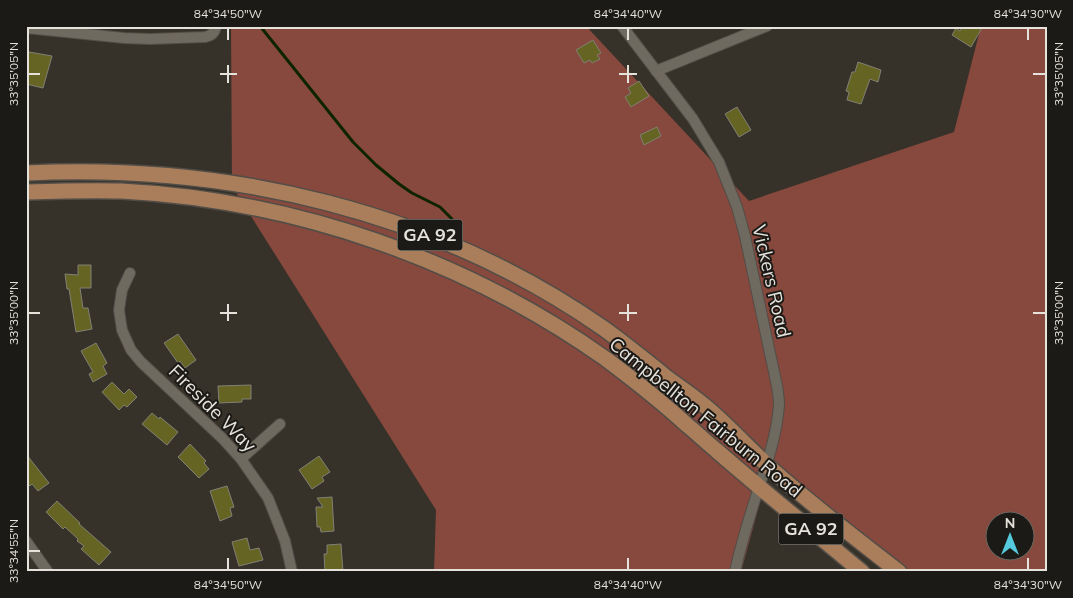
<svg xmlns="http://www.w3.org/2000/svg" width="1073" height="598" font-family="Mulish,sans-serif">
  <rect width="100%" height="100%" fill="#363229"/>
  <path fill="#87483d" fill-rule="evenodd" d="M 231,26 L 586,26 L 749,201 L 954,132 L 981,26 L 1047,26 L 1047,572 L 889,572 L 769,469 L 741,572 L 434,572 L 436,510 L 232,186 ZM 996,520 L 1026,520 L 1026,550 L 996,550 Z"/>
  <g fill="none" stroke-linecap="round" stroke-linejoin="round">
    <path stroke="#0e2300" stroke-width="3" d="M 260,26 L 353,142 L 376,165 L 399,184 L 412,193 L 440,207 L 451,218 L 460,230"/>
  </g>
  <g fill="#666422" stroke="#808076">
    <path d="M 963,26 L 983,26 L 971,47 L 952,35 L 956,28 L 960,31 Z"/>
    <path d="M 593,40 L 601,53 L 597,55 L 600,59 L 592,63 L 590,60 L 584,63 L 576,50 Z"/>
    <path d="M 29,52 L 52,56 L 43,88 L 26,84 L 26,61 Z"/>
    <path d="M 858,62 L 881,70 L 878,82 L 870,79 L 861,104 L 847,100 L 849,92 L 846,91 L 852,72 L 855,72 Z"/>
    <path d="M 639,81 L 649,96 L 631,107 L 625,97 L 631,93 L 628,88 Z"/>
    <path d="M 737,107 L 751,130 L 739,137 L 725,114 Z"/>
    <path d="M 657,127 L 661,136 L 644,145 L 640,135 Z"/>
    <path d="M 78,265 L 91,265 L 91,288 L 80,288 L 83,308 L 88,308 L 92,329 L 76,332 L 69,289 L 67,289 L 65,274 L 78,275 Z"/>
    <path d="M 178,334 L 196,360 L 185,368 L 180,361 L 178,363 L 164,343 Z"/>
    <path d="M 96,343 L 107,363 L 103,366 L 107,374 L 93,382 L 89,374 L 93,372 L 81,351 Z"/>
    <path d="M 112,382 L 124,394 L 129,389 L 137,397 L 127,407 L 124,405 L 119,410 L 102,392 Z"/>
    <path d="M 251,385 L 251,399 L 242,399 L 242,402 L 219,403 L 218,386 Z"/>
    <path d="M 152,413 L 159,419 L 160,417 L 178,432 L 167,445 L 142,424 Z"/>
    <path d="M 190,444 L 206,461 L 204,463 L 209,469 L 199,478 L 178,457 Z"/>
    <path d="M 26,454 L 49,483 L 38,491 L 32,484 L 30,486 L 26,481 Z"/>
    <path d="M 319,456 L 330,472 L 322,477 L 324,481 L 312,489 L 299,470 Z"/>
    <path d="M 227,486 L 234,507 L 230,508 L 232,516 L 220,521 L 210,491 Z"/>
    <path d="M 332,497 L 334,531 L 321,532 L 320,527 L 317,527 L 316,507 L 323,507 L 317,498 Z"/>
    <path d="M 57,501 L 80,523 L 79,524 L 111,552 L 99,565 L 81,549 L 84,546 L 77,541 L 78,539 L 65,527 L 63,529 L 46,512 Z"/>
    <path d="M 247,538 L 250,550 L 259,548 L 263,560 L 239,566 L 232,542 Z"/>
    <path d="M 341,544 L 343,572 L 325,572 L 324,554 L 327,554 L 327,545 Z"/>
  </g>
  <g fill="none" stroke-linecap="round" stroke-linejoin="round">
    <defs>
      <g id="street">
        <path d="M 622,26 L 693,119 L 719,162 L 737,207 L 745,236 L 777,386 C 778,392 779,399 779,405 C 777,433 768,461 759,487 C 750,515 741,543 735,572"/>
        <path d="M 26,28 L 124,38 L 150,39 L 205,37 C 211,36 215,33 216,26"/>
        <path d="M 656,71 L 767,26"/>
        <path d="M 130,273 L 122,290 L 119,310 L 122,330 L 131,350 L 141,362 L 222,438 L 241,459 L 268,498 L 285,541 L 292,572"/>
        <path d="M 241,459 L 280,424"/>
        <path d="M 26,541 L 48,572"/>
      </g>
      <g id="primary">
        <path d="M 26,173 C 229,163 435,211 603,328 C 624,343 645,360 666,377 C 682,389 699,400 713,413 C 732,430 749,448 767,465 C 809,503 854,537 899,572"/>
        <path d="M 26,192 C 58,191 90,190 121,191 C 294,200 465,259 606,359 C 634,380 661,401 687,425 C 697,433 706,442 716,450 C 764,492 813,531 862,572"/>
      </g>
    </defs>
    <use href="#street" stroke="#524d47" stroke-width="12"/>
    <use href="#primary" stroke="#524d47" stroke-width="18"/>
    <use href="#street" stroke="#6f6a60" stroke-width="10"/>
    <use href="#primary" stroke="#aa7e5b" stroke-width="15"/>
  </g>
  <path fill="none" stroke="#e5e2dc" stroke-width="2" d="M 228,28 L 228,40M 628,28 L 628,40M 1028,28 L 1028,40M 228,65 L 228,83M 628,65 L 628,83M 28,74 L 40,74M 220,74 L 237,74M 619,74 L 637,74M 1033,74 L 1046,74M 228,304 L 228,321M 628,304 L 628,321M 28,313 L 40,313M 220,313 L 237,313M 619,313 L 637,313M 1033,313 L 1046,313M 28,551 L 40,551M 228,558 L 228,570M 628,558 L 628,570M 1028,558 L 1028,570"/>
  <g text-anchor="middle" stroke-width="4" stroke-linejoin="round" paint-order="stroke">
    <g fill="#1c1a16" stroke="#a9a6a1" stroke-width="1">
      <rect x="397.5" y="219.5" width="65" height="31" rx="4"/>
      <rect x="778.5" y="513.5" width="65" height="31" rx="4"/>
    </g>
    <g font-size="18" font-weight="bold" fill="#e5e2dc">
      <text x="430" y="241">GA 92</text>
      <text x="811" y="535">GA 92</text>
    </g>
    <g font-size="19" fill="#e5e2dc" stroke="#1c1a16">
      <text transform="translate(772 281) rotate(77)" y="7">Vickers Road</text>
      <text transform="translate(213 408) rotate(45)" y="7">Fireside Way</text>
      <text transform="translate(706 417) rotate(39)" y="7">Campbellton Fairburn Road</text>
    </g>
  </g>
  <rect width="1073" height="598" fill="none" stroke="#1c1a16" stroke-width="55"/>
  <g transform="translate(1010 536)"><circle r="24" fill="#1c1a16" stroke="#6c6a65"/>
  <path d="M0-4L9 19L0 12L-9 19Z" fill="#54cadc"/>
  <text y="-8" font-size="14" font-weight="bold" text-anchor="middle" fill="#e5e2dc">N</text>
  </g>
  <rect x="28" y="28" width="1018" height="542" fill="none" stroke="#e5e2dc" stroke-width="2"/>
  <g font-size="12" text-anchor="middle" fill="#e5e2dc">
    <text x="228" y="18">84°34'50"W</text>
    <text x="628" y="18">84°34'40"W</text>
    <text x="1028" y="18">84°34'30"W</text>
    <text transform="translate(14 74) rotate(-90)" y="4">33°35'05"N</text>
    <text transform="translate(1059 74) rotate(-90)" y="4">33°35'05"N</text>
    <text transform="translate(14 313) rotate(-90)" y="4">33°35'00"N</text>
    <text transform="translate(1059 313) rotate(-90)" y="4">33°35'00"N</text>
    <text transform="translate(14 551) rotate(-90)" y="4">33°34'55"N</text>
    <text x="228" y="589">84°34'50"W</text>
    <text x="628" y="589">84°34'40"W</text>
    <text x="1028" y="589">84°34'30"W</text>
  </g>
</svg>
